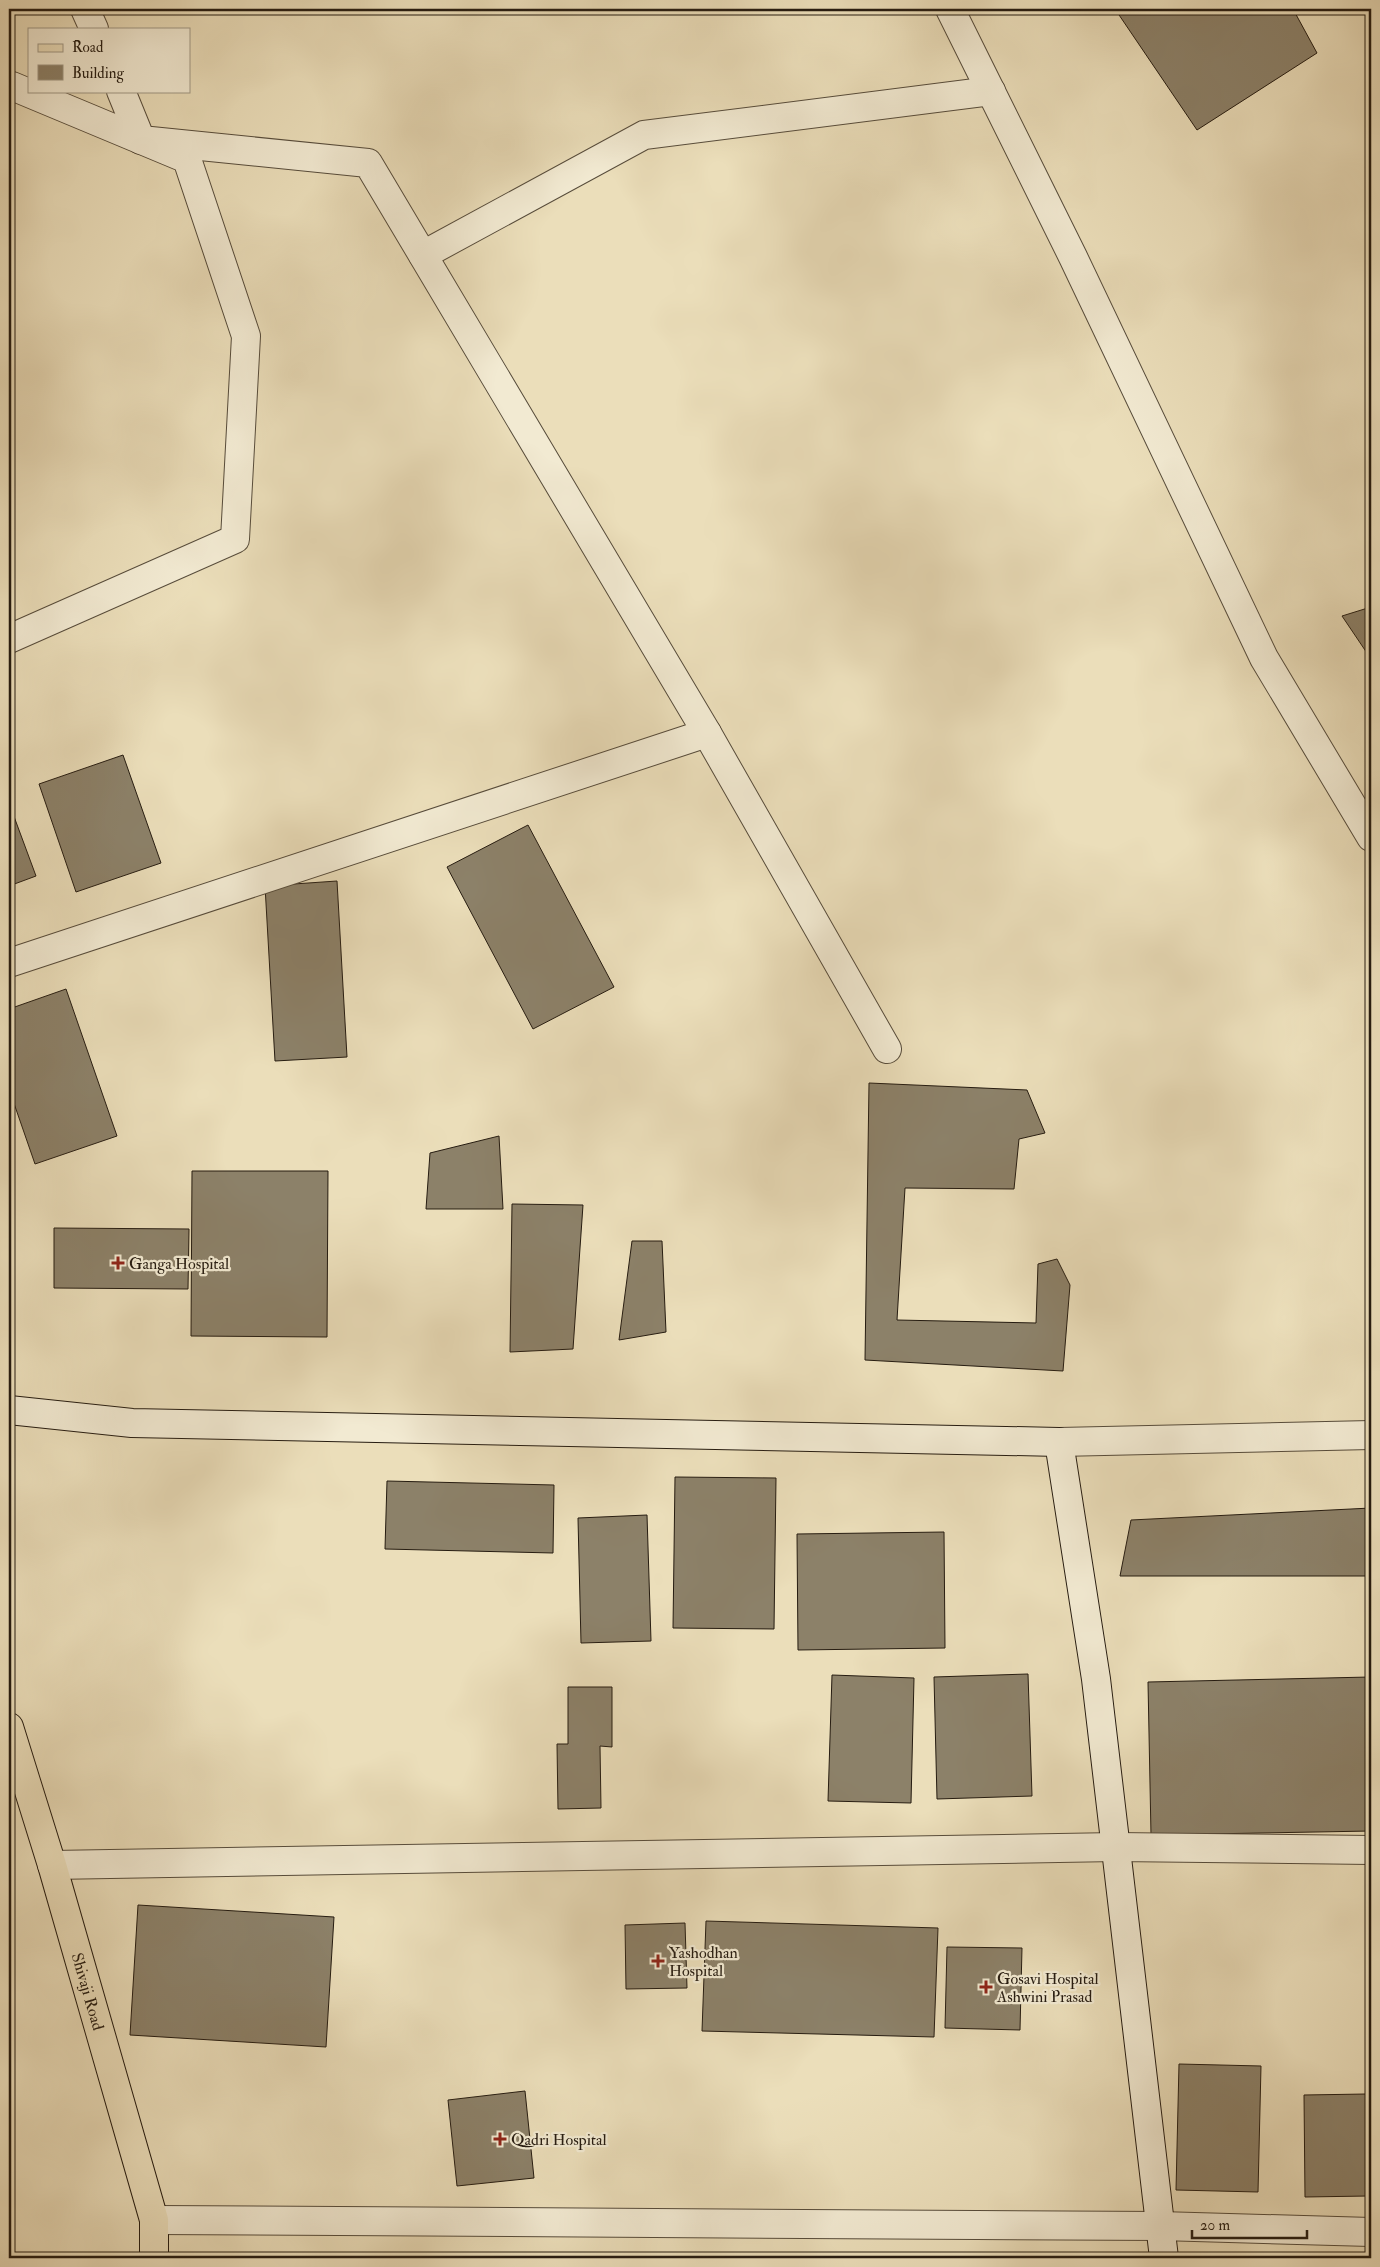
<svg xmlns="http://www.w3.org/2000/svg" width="1380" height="2267" font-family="'IM FELL Double Pica',serif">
  <rect width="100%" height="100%" fill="#ebdeba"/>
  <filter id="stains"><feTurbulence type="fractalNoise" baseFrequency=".004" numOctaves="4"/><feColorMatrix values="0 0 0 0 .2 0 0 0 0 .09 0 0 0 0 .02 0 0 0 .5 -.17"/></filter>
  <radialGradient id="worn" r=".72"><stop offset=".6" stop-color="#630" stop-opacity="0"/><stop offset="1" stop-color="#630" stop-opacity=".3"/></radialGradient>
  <g fill="#8c8169" stroke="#261c11">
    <path d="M 1115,9 L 1293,9 L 1317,53 L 1197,130 Z"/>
    <path d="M 1371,607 L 1371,659 L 1342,616 Z"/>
    <path d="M 123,755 L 161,863 L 76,892 L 39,784 Z"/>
    <path d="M 9,803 L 36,876 L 9,886 Z"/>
    <path d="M 528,825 L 614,987 L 533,1029 L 447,867 Z"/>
    <path d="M 337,881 L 347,1057 L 275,1061 L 265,886 Z"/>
    <path d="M 66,989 L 117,1136 L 35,1164 L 9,1089 L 9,1009 Z"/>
    <path d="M 869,1083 L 1027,1090 L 1045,1133 L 1019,1139 L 1014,1189 L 905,1188 L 897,1320 L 1036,1323 L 1038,1264 L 1057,1259 L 1070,1285 L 1063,1371 L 865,1360 Z"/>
    <path d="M 499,1136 L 503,1209 L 426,1209 L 430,1153 Z"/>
    <path d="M 192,1171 L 328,1171 L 327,1337 L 191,1336 Z"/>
    <path d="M 512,1204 L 583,1205 L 573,1349 L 510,1352 Z"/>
    <path d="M 54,1228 L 189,1229 L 188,1289 L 54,1288 Z"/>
    <path d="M 632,1241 L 662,1241 L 666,1332 L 619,1340 Z"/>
    <path d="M 675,1477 L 776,1478 L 774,1629 L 673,1628 Z"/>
    <path d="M 387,1481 L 554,1485 L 553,1553 L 385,1549 Z"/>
    <path d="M 1371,1508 L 1371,1576 L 1120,1576 L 1131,1520 Z"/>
    <path d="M 647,1515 L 651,1641 L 581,1643 L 578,1518 Z"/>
    <path d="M 944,1532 L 945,1648 L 798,1650 L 797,1534 Z"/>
    <path d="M 1028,1674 L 1032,1796 L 937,1799 L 934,1677 Z"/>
    <path d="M 832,1675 L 914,1678 L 911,1803 L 828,1801 Z"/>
    <path d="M 1370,1677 L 1371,1831 L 1151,1835 L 1148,1682 Z"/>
    <path d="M 568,1687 L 612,1687 L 612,1747 L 600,1746 L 601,1808 L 558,1809 L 557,1744 L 568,1744 Z"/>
    <path d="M 138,1905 L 334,1917 L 326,2047 L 130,2035 Z"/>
    <path d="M 706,1921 L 938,1928 L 934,2037 L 702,2031 Z"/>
    <path d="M 685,1923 L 687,1988 L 626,1989 L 625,1925 Z"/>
    <path d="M 947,1947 L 1022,1948 L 1020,2030 L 945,2028 Z"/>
    <path d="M 1179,2064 L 1261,2066 L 1258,2192 L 1176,2190 Z"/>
    <path d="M 525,2091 L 534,2178 L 457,2186 L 448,2100 Z"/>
    <path d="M 1366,2094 L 1368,2196 L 1305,2197 L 1304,2095 Z"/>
  </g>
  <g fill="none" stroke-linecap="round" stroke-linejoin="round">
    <defs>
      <g id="street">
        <path d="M 85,9 L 94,29"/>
        <path d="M 950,9 L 1073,257 L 1264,658 L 1371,837"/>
        <path d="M 9,87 L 12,86 L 187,159 L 246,336 L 235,539 L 9,639"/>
        <path d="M 423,255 L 644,135 L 991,91"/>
        <path d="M 707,733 L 887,1049"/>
        <path d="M 9,963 L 707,733 L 368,163 L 141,140 L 121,91"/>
        <path d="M 1059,1442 L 1371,1435"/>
        <path d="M 52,1865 L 1116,1847 L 1371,1850"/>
        <path d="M 154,2220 L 1160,2226 L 1371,2232"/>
      </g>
      <path id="secondary" d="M 9,1410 L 132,1423 L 1059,1442 L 1096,1679 L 1164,2258"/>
      <g id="primary">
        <path id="s1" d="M 9,1727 L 52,1865 L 154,2220 L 154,2258"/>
      </g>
    </defs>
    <use href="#street" stroke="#574c3b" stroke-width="30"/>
    <use href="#secondary" stroke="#261c11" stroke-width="30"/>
    <use href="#primary" stroke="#261c11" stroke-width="30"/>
    <use href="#street" stroke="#f2ead2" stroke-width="28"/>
    <use href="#secondary" stroke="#f2ead2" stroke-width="28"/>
    <use href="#primary" stroke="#ebdeba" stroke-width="28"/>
  </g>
  <g fill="#8f2418" stroke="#f2ead2" stroke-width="2">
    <path d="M115.5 1255.5h5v5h5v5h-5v5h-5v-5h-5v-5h5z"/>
    <path d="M655.5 1953.5h5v5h5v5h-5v5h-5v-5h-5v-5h5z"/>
    <path d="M983.5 1979.5h5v5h5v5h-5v5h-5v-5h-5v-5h5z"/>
    <path d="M497.5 2131.5h5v5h5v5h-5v5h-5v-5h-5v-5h5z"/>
  </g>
  <g text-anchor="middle" stroke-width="4.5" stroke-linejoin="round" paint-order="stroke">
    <g font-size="16" fill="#261c11" stroke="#f2ead2" text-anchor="start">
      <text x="129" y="1269">Ganga Hospital</text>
      <text x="669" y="1958">Yashodhan<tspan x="669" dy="18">Hospital</tspan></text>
      <text x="997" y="1984">Gosavi Hospital<tspan x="997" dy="18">Ashwini Prasad</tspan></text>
      <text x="511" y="2145">Qadri Hospital</text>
    </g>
    <g font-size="16" fill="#261c11" stroke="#f2ead2">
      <text dy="6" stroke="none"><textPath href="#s1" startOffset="276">Shivaji Road</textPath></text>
    </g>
  </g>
  <rect width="1380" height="2267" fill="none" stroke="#ebdeba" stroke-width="30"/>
  <rect x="10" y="10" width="1360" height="2247" fill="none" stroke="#261c11" stroke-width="2.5"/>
  <rect x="15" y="15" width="1350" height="2237" fill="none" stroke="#261c11"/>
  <rect x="28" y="28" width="162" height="65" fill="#f2ead2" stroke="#a09885"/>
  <rect x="38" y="44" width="25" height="8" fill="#ebdeba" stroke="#a09885"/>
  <text x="72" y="52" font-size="15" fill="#261c11">Road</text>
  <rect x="38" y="65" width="25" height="15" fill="#8c8169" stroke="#a09885"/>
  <text x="72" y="78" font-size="15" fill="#261c11">Building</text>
  <path d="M1192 2230v8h115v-8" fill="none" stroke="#261c11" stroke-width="2.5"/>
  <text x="1200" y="2230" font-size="15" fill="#261c11" stroke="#f2ead2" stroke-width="4" paint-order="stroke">20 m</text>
  <rect width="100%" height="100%" filter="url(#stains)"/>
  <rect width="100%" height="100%" fill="url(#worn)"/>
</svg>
